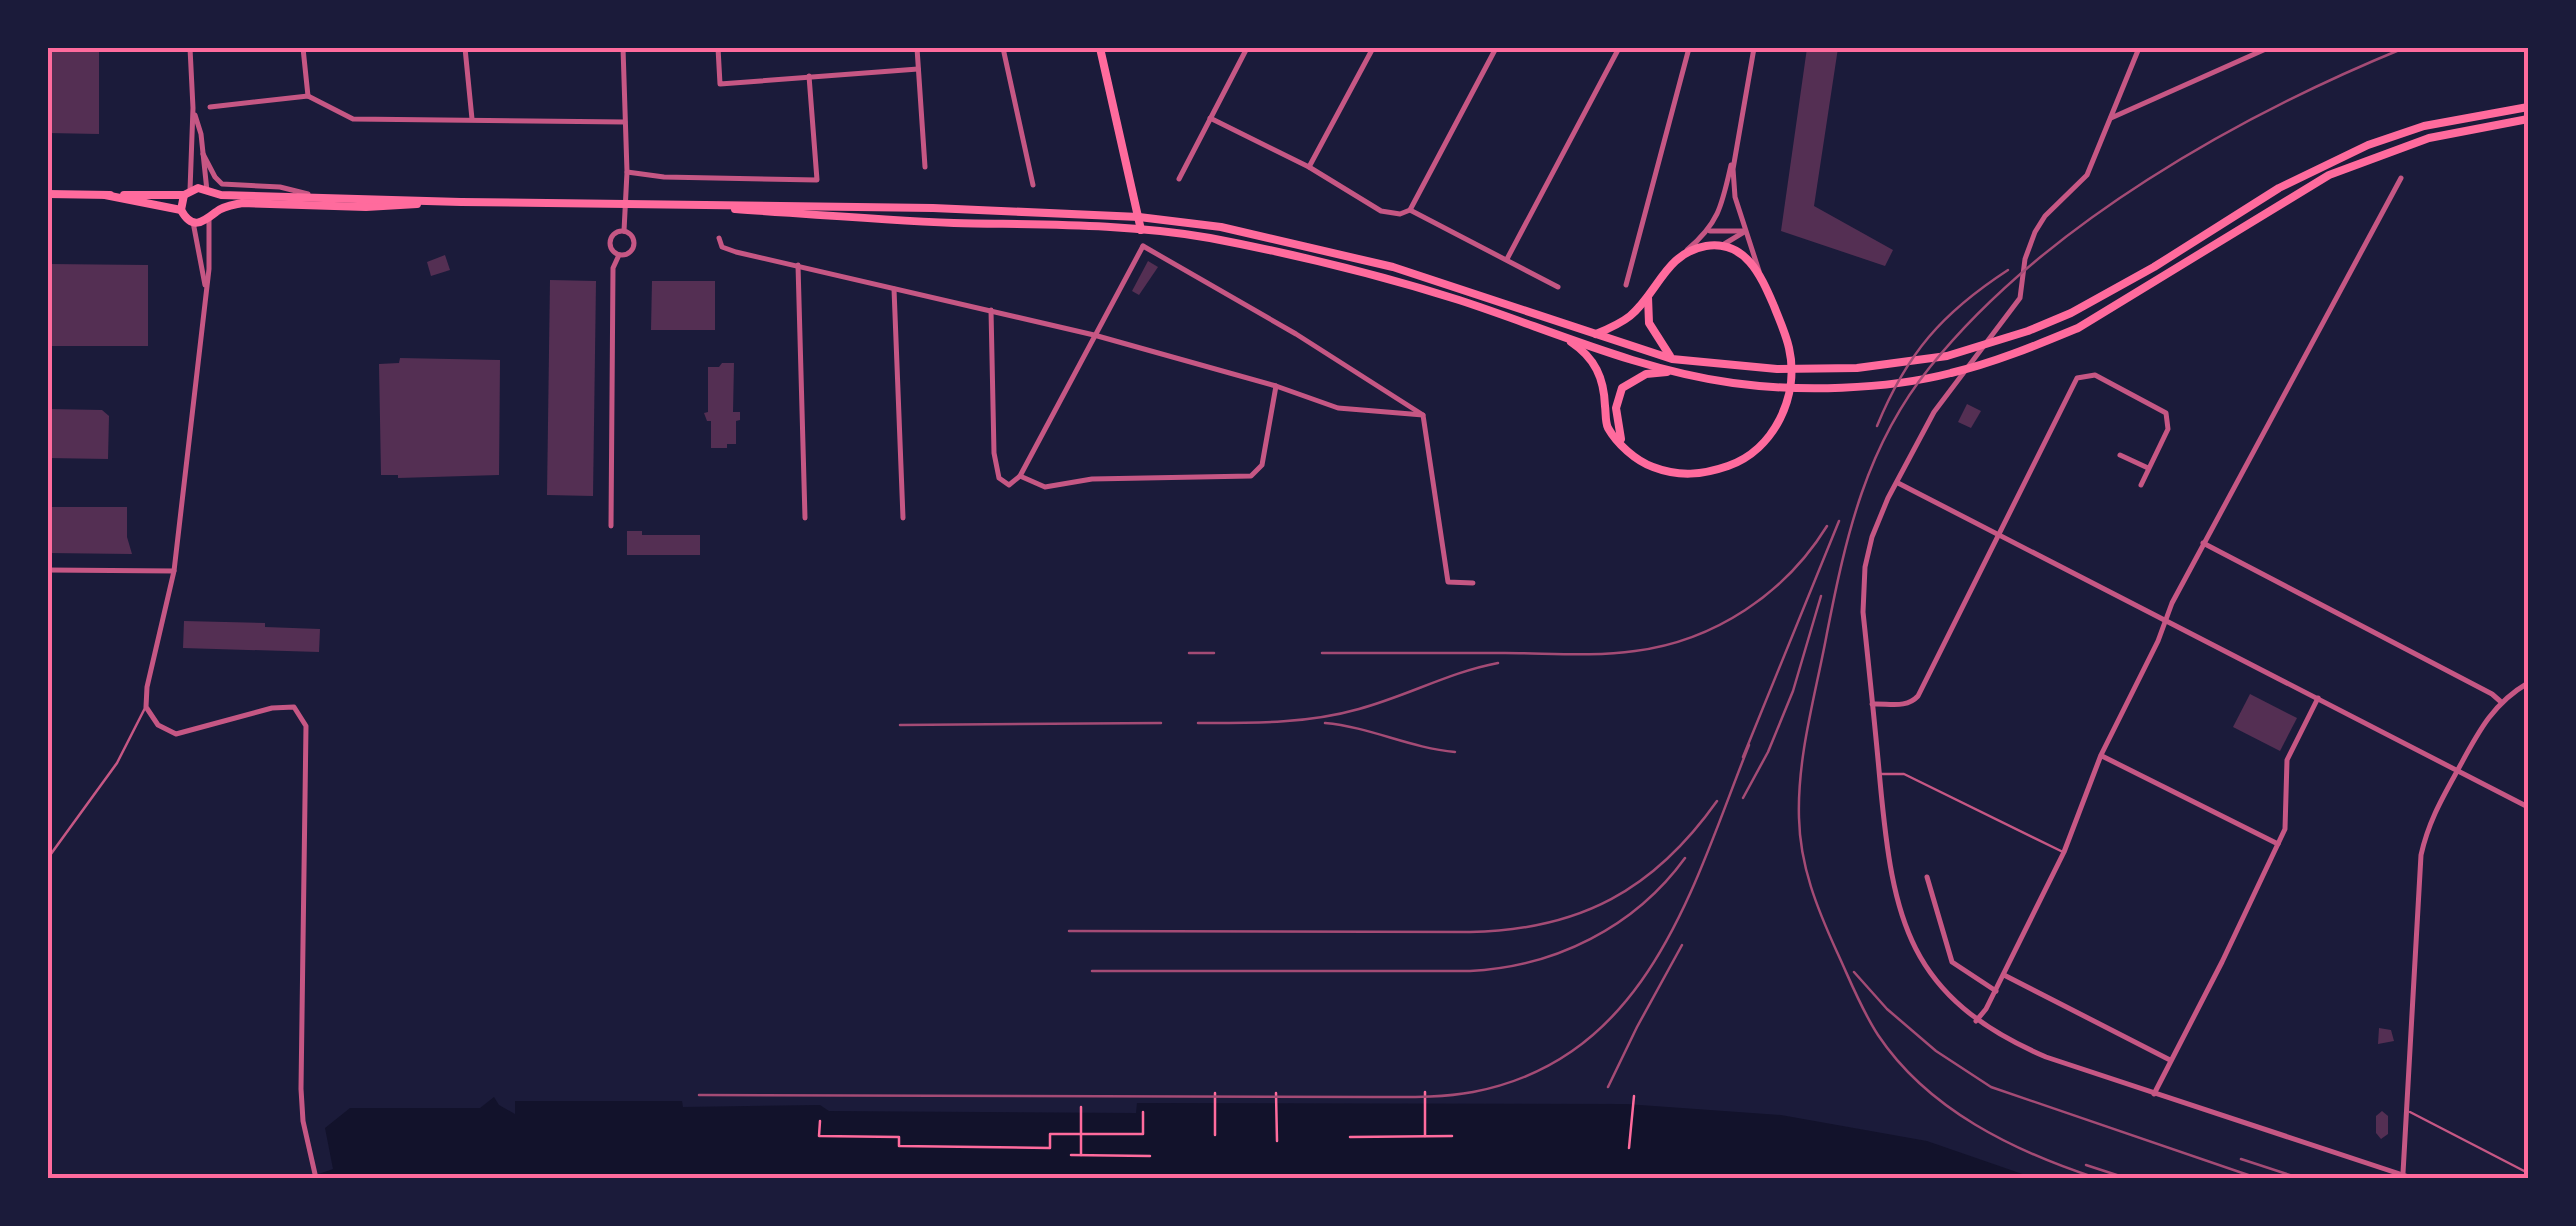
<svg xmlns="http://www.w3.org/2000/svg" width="2576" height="1226" font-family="Manrope,sans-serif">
  <rect width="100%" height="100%" fill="#1b1b3a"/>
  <path fill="#12122b" d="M 494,1097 L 499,1105 L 515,1114 L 515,1101 L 682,1101 L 683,1107 L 820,1105 L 829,1111 L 1136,1113 L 1137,1103 L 1626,1104 L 1781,1115 L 1927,1141 L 2034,1178 L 307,1178 L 333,1169 L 325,1128 L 350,1108 L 480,1108 Z"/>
  <g fill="#542f53">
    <path d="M 48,48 L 99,48 L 99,134 L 48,133 Z"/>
    <path d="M 1807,48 L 1838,48 L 1814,206 L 1893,250 L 1885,266 L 1781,231 Z"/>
    <path d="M 445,255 L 450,270 L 431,276 L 427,262 Z"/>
    <path d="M 1148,261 L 1158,267 L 1139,295 L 1132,291 Z"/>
    <path d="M 48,264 L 148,265 L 148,346 L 48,346 Z"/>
    <path d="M 550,280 L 596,281 L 593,496 L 547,495 Z"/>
    <path d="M 652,281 L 715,281 L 715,330 L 651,330 Z"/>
    <path d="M 400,358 L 500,360 L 499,475 L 398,478 L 398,475 L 381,475 L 379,364 L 399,363 Z"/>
    <path d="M 722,363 L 734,363 L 733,412 L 740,412 L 740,420 L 736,421 L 736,444 L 727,444 L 727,448 L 711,448 L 711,421 L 707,421 L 704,413 L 708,412 L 708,367 L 719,367 Z"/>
    <path d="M 1967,404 L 1981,411 L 1971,428 L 1958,422 Z"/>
    <path d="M 48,409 L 102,410 L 109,416 L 108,459 L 48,458 Z"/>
    <path d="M 48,507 L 127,507 L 127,537 L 132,554 L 48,553 Z"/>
    <path d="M 627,531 L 642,531 L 642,535 L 700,535 L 700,555 L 627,555 Z"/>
    <path d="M 184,621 L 265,623 L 265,627 L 320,629 L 319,652 L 183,648 Z"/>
    <path d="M 2250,694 L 2297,718 L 2280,751 L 2233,727 Z"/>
    <path d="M 2379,1028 L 2391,1030 L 2394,1041 L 2378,1044 Z"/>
    <path d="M 2382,1111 L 2388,1116 L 2388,1134 L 2381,1139 L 2376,1133 L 2376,1116 Z"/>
  </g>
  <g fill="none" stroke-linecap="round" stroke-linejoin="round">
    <g stroke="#ff6b9d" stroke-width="2.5">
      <path d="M 1215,1093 L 1215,1135"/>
      <path d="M 1276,1093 L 1277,1141"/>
      <path d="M 1081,1107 L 1081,1155"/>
      <path d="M 820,1121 L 819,1136 L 899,1137 L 899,1146 L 1050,1148 L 1050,1134 L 1143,1134 L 1143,1112"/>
      <path d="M 1425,1136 L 1425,1092"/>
      <path d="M 1350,1137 L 1452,1136"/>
      <path d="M 1629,1148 L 1634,1096"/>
      <path d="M 1071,1155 L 1150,1156"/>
    </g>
    <g stroke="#c65784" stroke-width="2.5">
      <path d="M 1880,774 L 1904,774 L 2063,852"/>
      <path d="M 48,858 L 117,763 L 145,708"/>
      <path d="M 2410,1112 L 2528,1173"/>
    </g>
    <g stroke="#c65784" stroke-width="5">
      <path d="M 190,48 L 193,108 L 190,190"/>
      <path d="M 303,48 L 308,96"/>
      <path d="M 465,48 L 472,119"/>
      <path d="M 623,48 L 627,172 L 624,231"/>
      <path d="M 718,48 L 720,84 L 918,69"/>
      <path d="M 917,48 L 925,167"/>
      <path d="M 1003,48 L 1033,185"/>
      <path d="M 1754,48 L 1733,169 L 1735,197 L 1759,271"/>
      <path d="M 2139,48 L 2087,175 L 2045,216 L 2035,232 L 2025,259 L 2020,298 L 1934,412 L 1888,498 L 1872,537 L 1865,567 L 1863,612 C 1869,669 1875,725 1880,781 C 1893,920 1907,997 2046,1057 L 2412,1178"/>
      <path d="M 210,107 L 308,96 L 353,119 L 625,122"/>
      <path d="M 195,115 L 201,134 L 207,191"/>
      <path d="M 1210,118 L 1309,167 L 1381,211 L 1400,214 L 1410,210 L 1558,287"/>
      <path d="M 2111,118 L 2268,48"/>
      <path d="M 203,154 L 215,177 L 222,184 L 280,187 L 308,194"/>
      <path d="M 1309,167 L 1373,48"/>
      <path d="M 627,172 L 664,177 L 817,180 L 809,76"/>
      <path d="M 1179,179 L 1247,48"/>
      <path d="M 1410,210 L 1496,48"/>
      <path d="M 209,220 L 209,269 L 174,571 L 147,687 L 146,707 L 158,725 L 176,734 L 272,708 L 294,707 L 306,726 L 301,1089 L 303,1121 L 315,1174"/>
      <path d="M 193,222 L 205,285"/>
      <circle cx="622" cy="243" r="12"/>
      <path d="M 1710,231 L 1745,231"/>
      <path d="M 719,238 L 722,247 L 736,252 L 1094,335 L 1276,386 L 1338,408 L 1423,415"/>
      <path d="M 1143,246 L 1296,334 L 1423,415 L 1448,582 L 1473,583"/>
      <path d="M 1721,246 L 1744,232"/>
      <path d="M 1687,250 C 1719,223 1722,205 1731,165"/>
      <path d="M 1507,259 L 1619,48"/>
      <path d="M 798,265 L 805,518"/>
      <path d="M 1626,285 L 1689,48"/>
      <path d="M 894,289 L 903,518"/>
      <path d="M 991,310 L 994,453 L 999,478 L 1009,485 L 1020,476 L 1143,246"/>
      <path d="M 2120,455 L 2148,468"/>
      <path d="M 1020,476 L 1045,487 L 1092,479 L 1251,476 L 1262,465 L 1276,386"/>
      <path d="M 1898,483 L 2528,807"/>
      <path d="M 611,526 L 613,268 L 619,255"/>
      <path d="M 2203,543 L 2492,694 L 2500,701"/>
      <path d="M 48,570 L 174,571"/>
      <path d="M 1872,704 C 1889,703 1906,709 1918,696 L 2077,378 L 2095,375 L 2166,413 L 2168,429 L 2141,485"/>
      <path d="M 2102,756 L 2278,844"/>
      <path d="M 1927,877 L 1952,962 L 1996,991"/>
      <path d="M 2004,975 L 2170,1060"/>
      <path d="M 1976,1021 L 1986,1009 L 2064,852 L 2101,755 L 2158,641 L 2172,603 L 2401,178"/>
      <path d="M 2154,1094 L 2222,962 L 2285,829 L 2287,760 L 2318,698"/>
      <path d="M 2403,1173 L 2421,855 C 2428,824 2440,802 2455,775 C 2476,737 2490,705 2528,683"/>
    </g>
    <path stroke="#ff6b9d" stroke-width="8" d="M 1100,48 L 1141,230"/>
    <g stroke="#ff6b9d" stroke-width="8">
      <path d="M 48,194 L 110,195"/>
      <path d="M 105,195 L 181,210 C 192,230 202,223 216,212 C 223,206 233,205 242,203 L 366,207 L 417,204"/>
      <path d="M 124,195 L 184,195"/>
      <path d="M 735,209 C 808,214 881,220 954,223 C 1038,225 1126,223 1210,238 C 1294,254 1377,274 1459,300 C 1548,329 1638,370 1733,383 C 1799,392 1885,390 1951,373 C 1994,363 2037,345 2078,328 L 2329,175 L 2429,138 L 2528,119"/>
      <path d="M 181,210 L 184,195 L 198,188 L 221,195 L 461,202 L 933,208 L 1139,217 L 1221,227 L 1393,267 L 1672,359 L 1777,369 L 1857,368 L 1947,356 L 2028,331 L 2071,313 L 2154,267 L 2279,188 L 2368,145 L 2424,126 L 2528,107"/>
      <path d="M 1648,297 L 1649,323 L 1670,356"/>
      <path d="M 1571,342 C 1595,358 1604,378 1605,406 C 1606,412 1605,422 1608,428 C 1617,444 1636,461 1653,467 C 1679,477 1702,475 1728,466 C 1774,450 1800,396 1789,348 C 1786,334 1779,319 1774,306 C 1761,276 1746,240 1706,246 C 1665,253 1658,293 1630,316 C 1620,324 1608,329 1596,334"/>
      <path d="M 1621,439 L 1616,408 L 1622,388 L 1646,374 L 1667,372"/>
    </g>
    <g stroke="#a44b75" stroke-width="2.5">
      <path d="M 1877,426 C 1907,353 1942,313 2008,270"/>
      <path d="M 1189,653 L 1214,653"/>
      <path d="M 1322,653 C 1383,653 1444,653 1505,653 C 1548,653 1593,657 1635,651 C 1714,641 1785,594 1827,526"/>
      <path d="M 1198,723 C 1252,723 1306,724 1359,709 C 1407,696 1450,672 1498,663"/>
      <path d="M 1325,723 C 1370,727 1410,748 1455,752"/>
      <path d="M 900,725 L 1161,723"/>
      <path d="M 1743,757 L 1839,521"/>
      <path d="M 1743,798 L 1768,752 L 1793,691 L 1821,596"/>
      <path d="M 1069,931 L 1470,932 C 1580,930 1654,890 1717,801"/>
      <path d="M 1092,971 L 1470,971 C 1555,967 1635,927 1685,858"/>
      <path d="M 1854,972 L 1887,1009 L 1936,1051 L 1991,1087 L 2257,1178"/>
      <path d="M 1608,1087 L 1637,1027 L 1682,945"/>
      <path d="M 699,1095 L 1374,1097 C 1407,1097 1441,1098 1473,1092 C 1649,1058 1692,888 1749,745"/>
      <path d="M 2241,1159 L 2299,1178"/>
      <path d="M 2086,1165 L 2126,1178"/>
      <path d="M 2096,1178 C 2014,1151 1928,1110 1878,1035 C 1861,1009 1850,980 1837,952 C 1817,908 1800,866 1799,818 C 1797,756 1816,693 1827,633 C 1846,536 1866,446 1930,367 C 2044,225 2238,116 2404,48"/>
    </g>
  </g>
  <rect width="2576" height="1226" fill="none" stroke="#1b1b3a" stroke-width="100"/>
  <rect x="50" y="50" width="2476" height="1126" fill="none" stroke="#ff6b9d" stroke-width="4"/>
</svg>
